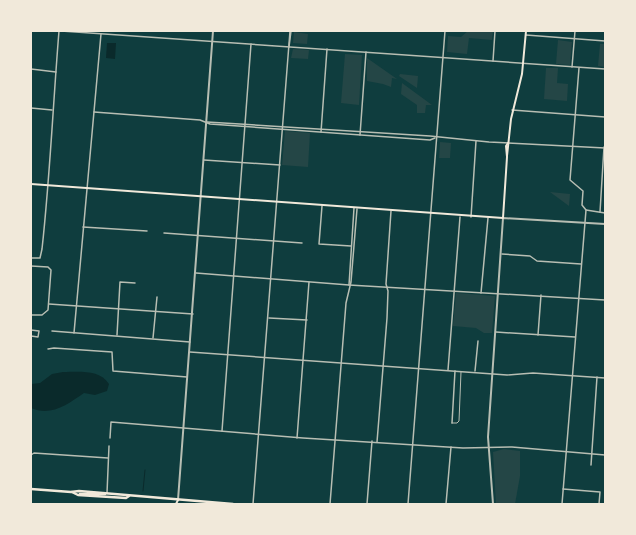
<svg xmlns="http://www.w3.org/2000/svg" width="636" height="535" font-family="Helvetica,sans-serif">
  <rect width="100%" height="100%" fill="#0f3d3e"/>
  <g fill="#244646">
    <path d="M 468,31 L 493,32 L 492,40 L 469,38 L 467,54 L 447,52 L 448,36 L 461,37 Z"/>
    <path d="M 294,32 L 308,34 L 307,44 L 293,43 Z"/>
    <path d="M 558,40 L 572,42 L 570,65 L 556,64 Z"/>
    <path d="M 600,44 L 605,44 L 605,67 L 598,66 Z"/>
    <path d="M 293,49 L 309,50 L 308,59 L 291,58 Z"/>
    <path d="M 345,54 L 362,55 L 359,105 L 341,103 Z"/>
    <path d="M 367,58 L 397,79 L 392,78 L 391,87 L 383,84 L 367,81 Z"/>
    <path d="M 546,68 L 558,68 L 557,83 L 568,84 L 567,101 L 544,99 Z"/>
    <path d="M 400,74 L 418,76 L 417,88 L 399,76 Z"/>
    <path d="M 402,83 L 432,105 L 426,105 L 425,113 L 417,113 L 417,105 L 401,94 Z"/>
    <path d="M 285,131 L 310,133 L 308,167 L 282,165 Z"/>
    <path d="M 440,142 L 451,143 L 450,158 L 439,158 Z"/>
    <path d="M 550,192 L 570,194 L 569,206 Z"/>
    <path d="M 456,293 L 495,296 L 492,333 L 484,333 L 476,328 L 453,326 Z"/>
    <path d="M 504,449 L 520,451 L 520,476 L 515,504 L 496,504 L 493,452 Z"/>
  </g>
  <g fill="#0a2a2b">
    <path d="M 107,43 L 116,43 L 115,59 L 106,58 Z"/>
    <path d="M 63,372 C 78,372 100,369 109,384 L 107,391 L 95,395 L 84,393 C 68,404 51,417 31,408 L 31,384 L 40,383 L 52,374 Z"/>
  </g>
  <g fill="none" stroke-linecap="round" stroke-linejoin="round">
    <path stroke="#0a2a2b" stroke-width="1" d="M 143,491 L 145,470"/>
    <path stroke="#b8beb3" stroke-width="1" d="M 452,423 L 457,423 L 459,421 L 461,372"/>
    <g stroke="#b8beb3" stroke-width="1.5">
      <path d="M 61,31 L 605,69"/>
      <path d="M 526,35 L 605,41"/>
      <path d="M 289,47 L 291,31"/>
      <path d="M 493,61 L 495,31"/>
      <path d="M 572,67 L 575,31"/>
      <path d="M 31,69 L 56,72"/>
      <path d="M 31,108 L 52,110"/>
      <path d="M 512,110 L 605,117"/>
      <path d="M 94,112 L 200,120 L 210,124 L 430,140 L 435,138"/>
      <path d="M 207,122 L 430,136 L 489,142 L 605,148"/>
      <path d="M 321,132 L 327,49"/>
      <path d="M 360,135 L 366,52"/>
      <path d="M 204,160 L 280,165"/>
      <path d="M 322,206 L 319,244 L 351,246"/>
      <path d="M 586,210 L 605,213"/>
      <path d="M 600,212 L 604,147"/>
      <path d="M 471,217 L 476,141"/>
      <path d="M 83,227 L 147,231"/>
      <path d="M 164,233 L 302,243"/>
      <path d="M 502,254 L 530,256 L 537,261 L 581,264"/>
      <path d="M 31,258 L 40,258 L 42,249 C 50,177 53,104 59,31"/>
      <path d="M 31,266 L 48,267 L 51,270 L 48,310 L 42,315 L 31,315"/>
      <path d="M 196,273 L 349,285 L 605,300"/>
      <path d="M 349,285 L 354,208"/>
      <path d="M 481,293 L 488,218"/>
      <path d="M 49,304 L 193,314"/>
      <path d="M 269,318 L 307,320"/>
      <path d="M 31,330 L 39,331 L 38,337 L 31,336"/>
      <path d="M 52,331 L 190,342"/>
      <path d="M 496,332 L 575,337"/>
      <path d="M 74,333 L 101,34"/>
      <path d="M 117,335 L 120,282 L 135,283"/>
      <path d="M 538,335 L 541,295"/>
      <path d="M 153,338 L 157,297"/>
      <path d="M 48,349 L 54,348 L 112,352 L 113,371 L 187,377"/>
      <path d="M 190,352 L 507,375 L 533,373 L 605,378"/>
      <path d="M 448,370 L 460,217"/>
      <path d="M 475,371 L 478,341"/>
      <path d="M 452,423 L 455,371"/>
      <path d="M 222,431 L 251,44"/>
      <path d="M 110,438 L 111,422 L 303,438 L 463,448 L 512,447 L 605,455"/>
      <path d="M 297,438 L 309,282"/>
      <path d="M 377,442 L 387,318 L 388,291 L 386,284 L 391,211"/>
      <path d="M 31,455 L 34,453 L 108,458"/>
      <path d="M 591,465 L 597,377"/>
      <path d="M 563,489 L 600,492 L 599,504"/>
      <path d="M 107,493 L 109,446"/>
      <path d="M 253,504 L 290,31"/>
      <path d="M 330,504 L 346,303 L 351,282 L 357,209"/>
      <path d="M 367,504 L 372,441"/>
      <path d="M 408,504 L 445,31"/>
      <path d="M 446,504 L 451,447"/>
      <path d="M 562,504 L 586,210 L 582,205 L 583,191 L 570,180 L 579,68"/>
    </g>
    <g stroke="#b8beb3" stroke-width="2">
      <path d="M 178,500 L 213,31"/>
      <path d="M 493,504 L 488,437 L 503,218 L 605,224"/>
    </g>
    <g stroke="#f1e9da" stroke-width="2">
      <path d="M 507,156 L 511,119 L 522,74 L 526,31"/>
      <path d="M 31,184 L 503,218 L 507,157 L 506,146 L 508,143"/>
      <path d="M 176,504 L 178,500"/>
    </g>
    <g stroke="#f1e9da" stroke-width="2.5">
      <path d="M 31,489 L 71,492 L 79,491 L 233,504"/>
      <path d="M 72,492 L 78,495 L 126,498 L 129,496"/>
      <path d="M 80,494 L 105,494"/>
    </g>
  </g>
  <rect width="636" height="535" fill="none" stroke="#f1e9da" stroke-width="64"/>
</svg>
